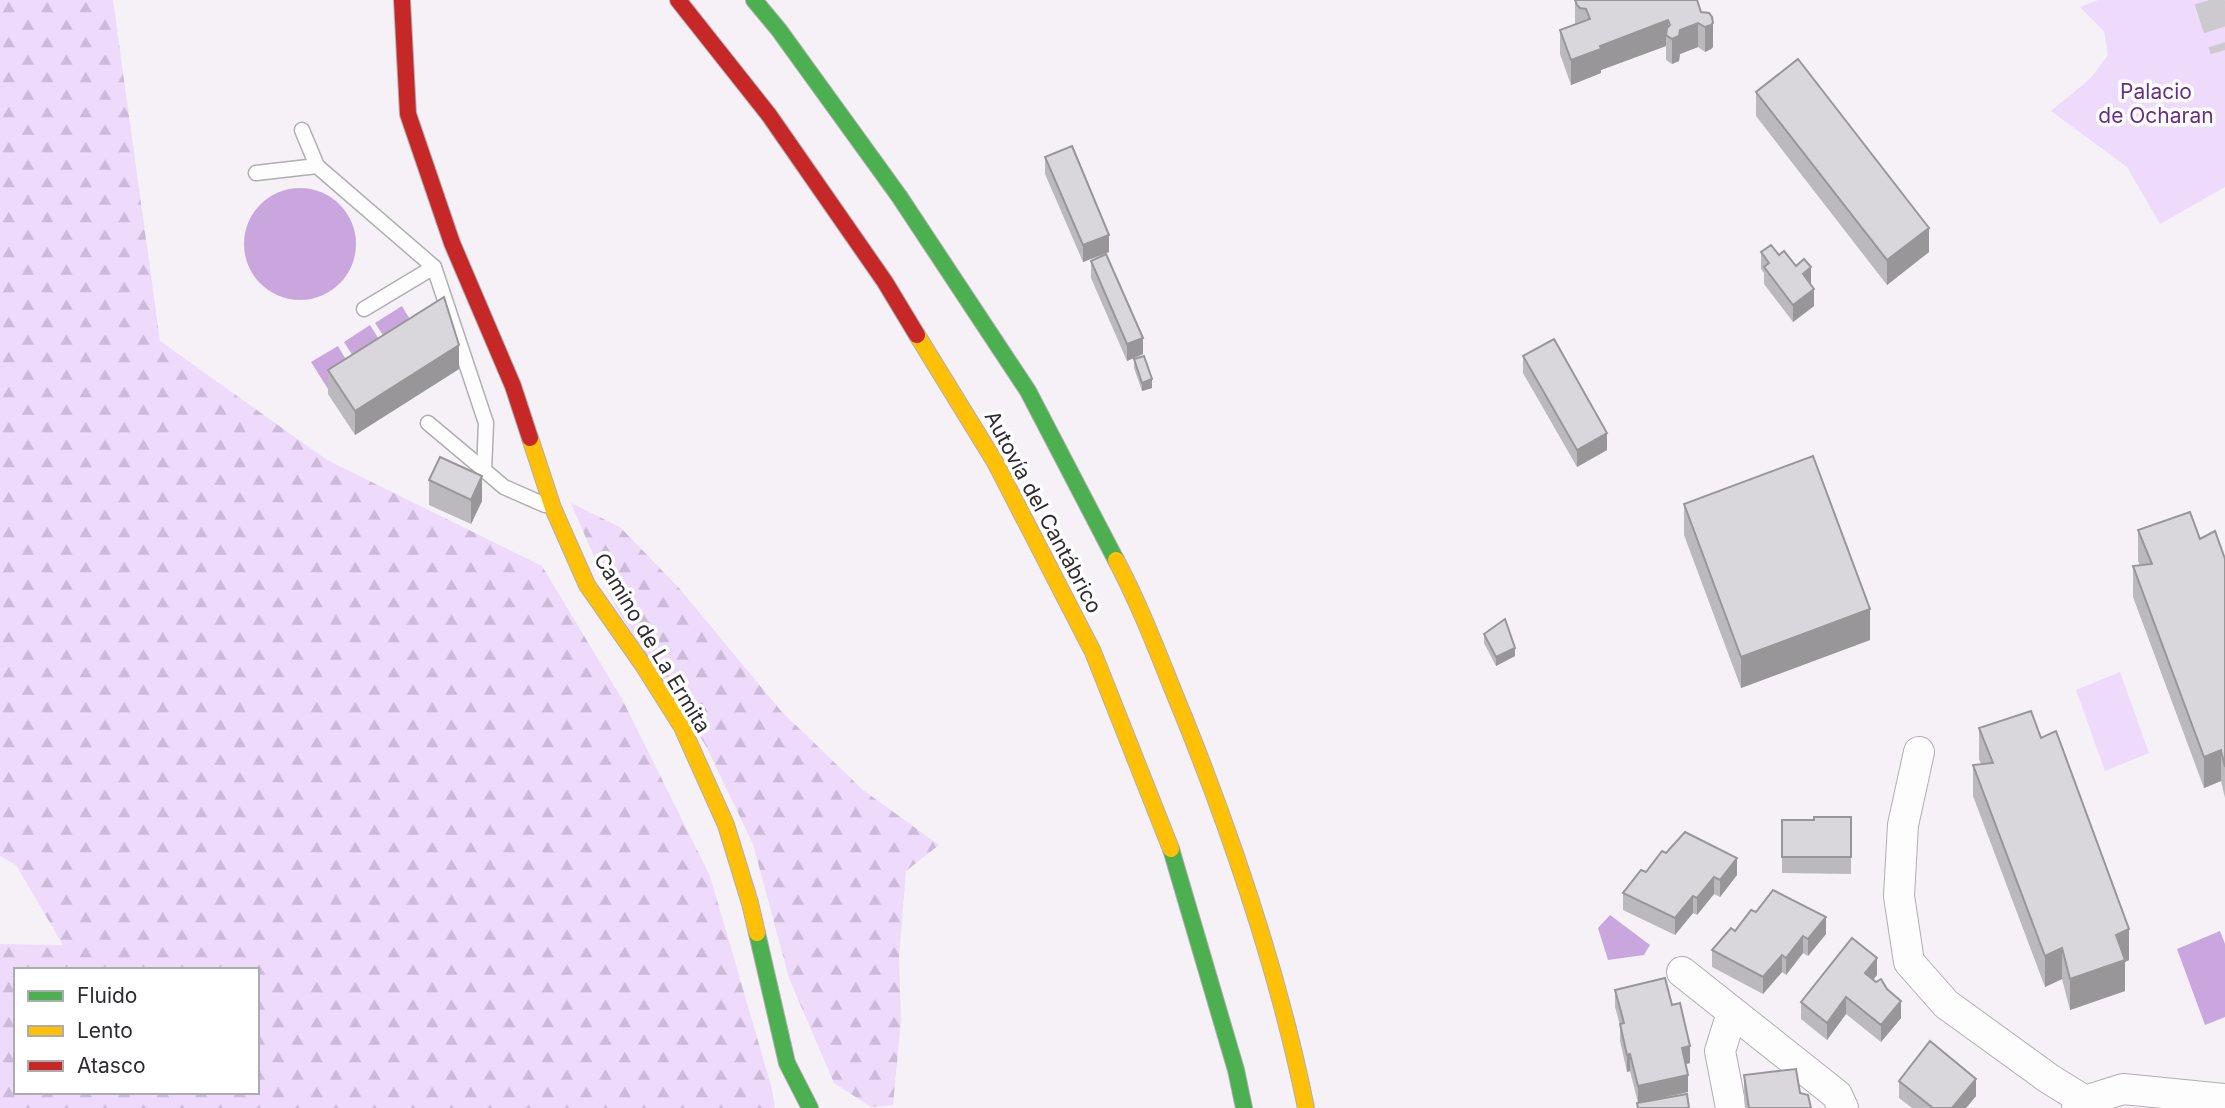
<svg xmlns="http://www.w3.org/2000/svg" width="2225" height="1108" font-family="Inter,sans-serif">
  <defs>
    <pattern id="forest-firs" width="22" height="20" patternUnits="userSpaceOnUse" patternTransform="scale(1.75)"><rect width="22" height="20" fill="#eedafb"/><path d="M5 1l3.5 6h-7zM16 11l3.5 6h-7z" fill="#ccbbd8"/></pattern>
  </defs>
  <rect width="100%" height="100%" fill="#f5f1f7"/>
  <g fill="url(#forest-firs)" fill-rule="evenodd">
    <path d="M 0,0 L 113,0 L 160,341 L 327,460 L 542,566 L 622,699 L 710,876 L 772,1089 L 775,1108 L 0,1108 L 0,944 L 63,945 L 16,865 L 0,856 ZM 16,970 L 257,970 L 257,1092 L 16,1092 Z"/>
    <path d="M 571,503 L 620,527 L 679,588 L 781,711 L 863,790 L 939,845 L 906,871 L 899,958 L 901,1020 L 893,1105 L 871,1107 L 834,1083 L 789,978 L 753,844 L 706,746 L 616,608 Z"/>
  </g>
  <g fill="#eedafb">
    <path d="M 2098,0 L 2225,0 L 2225,187 L 2160,224 L 2127,167 L 2051,111 L 2090,79 L 2108,55 L 2104,31 L 2080,7 Z"/>
    <path d="M 2120,672 L 2149,753 L 2105,771 L 2076,690 Z"/>
  </g>
  <g fill="#c9a6dd">
    <circle cx="300" cy="244" r="56"/>
    <path d="M 402,306 L 418,333 L 392,349 L 375,323 Z"/>
    <path d="M 370,325 L 387,352 L 361,369 L 344,342 Z"/>
    <path d="M 338,346 L 354,373 L 328,389 L 311,362 Z"/>
    <path d="M 1610,915 L 1650,945 L 1644,955 L 1608,960 L 1598,928 Z"/>
    <path d="M 2220,931 L 2225,944 L 2225,1017 L 2205,1025 L 2177,949 Z"/>
  </g>
  <g fill="none" stroke-linecap="round" stroke-linejoin="round">
    <path stroke="#cdcacf" stroke-width="30" stroke-dasharray="30 15" stroke-linecap="butt" d="M 2209,0 L 2225,50"/>
    <defs>
      <g id="lane">
        <path d="M 302,130 L 317,166"/>
        <path d="M 256,173 L 317,166 L 434,267 L 486,423 L 484,470 L 504,487 L 545,505"/>
        <path d="M 364,309 L 434,267"/>
        <path d="M 428,423 L 484,470"/>
      </g>
      <g id="street">
        <path d="M 1919,752 L 1903,825 L 1899,896 L 1909,962 L 1946,1004 L 2048,1078 L 2085,1101"/>
        <path d="M 1682,972 L 1837,1095 L 1843,1108"/>
        <path d="M 1731,1108 L 1720,1051 L 1732,1013"/>
        <path d="M 2077,1108 L 2085,1101 L 2123,1089 L 2225,1099"/>
      </g>
      <g id="fast">
        <path d="M 754,0 L 779,30 L 899,196 L 1028,391 L 1116,560"/>
        <path d="M 1171,849 L 1236,1070 L 1244,1108"/>
        <path d="M 757,933 L 787,1063 L 810,1108"/>
      </g>
      <g id="slow">
        <path d="M 917,335 L 995,462 L 1093,652 L 1171,849"/>
        <path d="M 530,438 L 553,508 L 587,585 L 643,665 L 682,727 L 726,825 L 750,903 L 757,933"/>
        <path d="M 1116,560 C 1143,611 1162,664 1184,717 C 1235,844 1279,974 1306,1108"/>
      </g>
      <g id="jam">
        <path d="M 402,0 L 408,114 L 452,243 L 513,386 L 530,438"/>
        <path d="M 678,0 L 769,115 L 885,282 L 917,335"/>
      </g>
    </defs>
    <use href="#lane" stroke="#b1aeb2" stroke-width="17"/>
    <use href="#street" stroke="#b1aeb2" stroke-width="32"/>
    <use href="#fast" stroke="#b1aeb2" stroke-width="18"/>
    <use href="#slow" stroke="#b1aeb2" stroke-width="18"/>
    <use href="#jam" stroke="#b1aeb2" stroke-width="18"/>
    <use href="#lane" stroke="#fefdfe" stroke-width="14"/>
    <use href="#street" stroke="#fefdfe" stroke-width="30"/>
    <use href="#fast" stroke="#4caf50" stroke-width="16"/>
    <use href="#slow" stroke="#ffc107" stroke-width="16"/>
    <use href="#jam" stroke="#c62828" stroke-width="16"/>
  </g>
  <g fill="#bbb9bd">
    <path d="M 1575,0 L 1697,0 L 1713,47 L 1711,49 L 1705,52 L 1698,47 L 1680,54 L 1679,61 L 1672,64 L 1666,60 L 1666,46 L 1601,70 L 1601,73 L 1571,85 L 1560,54 L 1560,30 L 1575,24 Z"/>
    <path d="M 1756,92 L 1929,252 L 1887,285 L 1756,116 Z"/>
    <path d="M 1045,157 L 1109,252 L 1083,262 L 1045,174 Z"/>
    <path d="M 1761,252 L 1779,255 L 1811,284 L 1814,306 L 1793,322 L 1764,284 L 1764,273 L 1761,269 Z"/>
    <path d="M 1091,261 L 1143,354 L 1127,361 L 1091,278 Z"/>
    <path d="M 1523,356 L 1607,450 L 1577,467 L 1523,373 Z"/>
    <path d="M 1134,359 L 1152,388 L 1142,391 L 1134,368 Z"/>
    <path d="M 459,369 L 355,435 L 328,394 L 328,370 Z"/>
    <path d="M 429,480 L 482,501 L 471,524 L 429,505 Z"/>
    <path d="M 1684,504 L 1870,640 L 1741,688 L 1684,535 Z"/>
    <path d="M 2138,530 L 2200,539 L 2225,559 L 2225,798 L 2221,781 L 2204,788 L 2133,597 L 2133,566 L 2140,565 L 2138,561 Z"/>
    <path d="M 1484,634 L 1515,656 L 1496,666 L 1484,643 Z"/>
    <path d="M 1979,728 L 2041,738 L 2129,960 L 2125,962 L 2125,991 L 2070,1010 L 2062,979 L 2045,987 L 1973,796 L 1973,765 L 1981,764 L 1979,759 Z"/>
    <path d="M 1851,817 L 1851,874 L 1782,873 L 1782,820 L 1814,820 Z"/>
    <path d="M 1666,853 L 1737,875 L 1720,897 L 1714,894 L 1697,915 L 1693,913 L 1675,935 L 1623,910 L 1623,893 Z"/>
    <path d="M 1756,912 L 1826,934 L 1808,956 L 1803,953 L 1786,975 L 1782,972 L 1763,994 L 1712,967 L 1712,950 Z"/>
    <path d="M 1877,975 L 1873,980 L 1901,1018 L 1881,1042 L 1846,1014 L 1827,1040 L 1801,1019 L 1801,1002 Z"/>
    <path d="M 1615,990 L 1672,1005 L 1690,1063 L 1686,1064 L 1688,1092 L 1644,1102 L 1689,1108 L 1637,1108 L 1638,1103 L 1630,1071 L 1627,1072 L 1620,1041 L 1620,1025 L 1615,1007 Z"/>
    <path d="M 1744,1075 L 1800,1093 L 1811,1108 L 1745,1108 L 1744,1099 Z"/>
    <path d="M 1899,1081 L 1976,1096 L 1966,1108 L 1912,1108 L 1899,1098 Z"/>
  </g>
  <g fill="#99969a">
    <path d="M 1668,20 L 1668,37 L 1666,35 L 1666,46 L 1601,70 L 1601,73 L 1571,85 L 1571,60 L 1600,46 Z"/>
    <path d="M 1698,23 L 1698,47 L 1680,54 L 1679,61 L 1672,64 L 1672,39 L 1680,30 Z"/>
    <path d="M 1713,23 L 1713,47 L 1711,49 L 1705,52 L 1705,27 Z"/>
    <path d="M 1929,228 L 1929,252 L 1887,285 L 1887,260 Z"/>
    <path d="M 1109,235 L 1109,252 L 1083,262 L 1083,245 Z"/>
    <path d="M 1811,267 L 1811,284 L 1803,274 Z"/>
    <path d="M 1814,289 L 1814,306 L 1793,322 L 1793,305 Z"/>
    <path d="M 1143,338 L 1143,354 L 1127,361 L 1127,344 Z"/>
    <path d="M 459,345 L 459,369 L 355,435 L 355,411 Z"/>
    <path d="M 1152,379 L 1152,388 L 1142,391 L 1142,383 Z"/>
    <path d="M 1607,433 L 1607,450 L 1577,467 L 1577,450 Z"/>
    <path d="M 482,476 L 482,501 L 471,524 L 471,500 Z"/>
    <path d="M 1870,609 L 1870,640 L 1741,688 L 1741,657 Z"/>
    <path d="M 1515,648 L 1515,656 L 1496,666 L 1496,657 Z"/>
    <path d="M 2221,750 L 2221,781 L 2204,788 L 2204,757 Z"/>
    <path d="M 1737,858 L 1737,875 L 1720,897 L 1720,880 Z"/>
    <path d="M 1714,877 L 1714,894 L 1697,915 L 1697,898 Z"/>
    <path d="M 1693,896 L 1693,913 L 1675,935 L 1675,918 Z"/>
    <path d="M 1826,917 L 1826,934 L 1808,956 L 1808,939 Z"/>
    <path d="M 2129,929 L 2129,960 L 2125,962 L 2125,991 L 2070,1010 L 2070,979 L 2116,935 Z"/>
    <path d="M 1803,936 L 1803,953 L 1786,975 L 1786,958 Z"/>
    <path d="M 2062,948 L 2062,979 L 2045,987 L 2045,956 Z"/>
    <path d="M 1782,955 L 1782,972 L 1763,994 L 1763,977 Z"/>
    <path d="M 1877,958 L 1877,975 L 1865,990 L 1865,973 Z"/>
    <path d="M 1846,997 L 1846,1014 L 1827,1040 L 1827,1023 Z"/>
    <path d="M 1901,1001 L 1901,1018 L 1881,1042 L 1881,1025 Z"/>
    <path d="M 1690,1046 L 1690,1063 L 1682,1065 L 1682,1048 Z"/>
    <path d="M 1630,1054 L 1630,1071 L 1627,1072 L 1627,1055 Z"/>
    <path d="M 1688,1075 L 1688,1092 L 1638,1103 L 1638,1086 Z"/>
    <path d="M 1976,1079 L 1976,1096 L 1966,1108 L 1952,1108 Z"/>
  </g>
  <g fill="#dad7dc" stroke="#99969a" stroke-width="2">
    <path d="M 1575,0 L 1697,0 L 1701,12 L 1709,13 L 1712,17 L 1713,23 L 1711,25 L 1705,27 L 1698,23 L 1680,30 L 1679,36 L 1672,39 L 1666,35 L 1667,28 L 1670,25 L 1668,20 L 1600,46 L 1601,49 L 1571,60 L 1560,30 L 1590,19 L 1586,9 L 1580,8 L 1577,5 Z"/>
    <path d="M 1798,59 L 1929,228 L 1887,260 L 1756,92 Z"/>
    <path d="M 1072,146 L 1109,235 L 1083,245 L 1045,157 Z"/>
    <path d="M 1771,245 L 1779,255 L 1784,251 L 1796,266 L 1804,259 L 1811,267 L 1803,274 L 1814,289 L 1793,305 L 1764,267 L 1769,263 L 1761,252 Z"/>
    <path d="M 1106,254 L 1143,338 L 1127,344 L 1091,261 Z"/>
    <path d="M 444,297 L 459,345 L 355,411 L 328,370 Z"/>
    <path d="M 1554,339 L 1607,433 L 1577,450 L 1523,356 Z"/>
    <path d="M 1144,356 L 1152,379 L 1142,383 L 1134,359 Z"/>
    <path d="M 1813,456 L 1870,609 L 1741,657 L 1684,504 Z"/>
    <path d="M 440,457 L 482,476 L 471,500 L 429,480 Z"/>
    <path d="M 2190,512 L 2200,539 L 2215,531 L 2225,559 L 2225,767 L 2221,750 L 2204,757 L 2133,566 L 2152,564 L 2138,530 Z"/>
    <path d="M 1505,619 L 1515,648 L 1496,657 L 1484,634 Z"/>
    <path d="M 2031,711 L 2041,738 L 2056,731 L 2129,929 L 2116,935 L 2125,960 L 2070,979 L 2062,948 L 2045,956 L 1973,765 L 1993,763 L 1979,728 Z"/>
    <path d="M 1814,817 L 1851,817 L 1851,857 L 1782,857 L 1782,820 L 1814,820 Z"/>
    <path d="M 1685,832 L 1737,858 L 1720,880 L 1714,877 L 1697,898 L 1693,896 L 1675,918 L 1623,893 L 1641,870 L 1646,872 L 1662,851 L 1666,853 Z"/>
    <path d="M 1773,890 L 1826,917 L 1808,939 L 1803,936 L 1786,958 L 1782,955 L 1763,977 L 1712,950 L 1731,928 L 1735,931 L 1751,910 L 1756,912 Z"/>
    <path d="M 1852,938 L 1877,958 L 1865,973 L 1876,982 L 1881,979 L 1887,989 L 1901,1001 L 1881,1025 L 1846,997 L 1827,1023 L 1801,1002 Z"/>
    <path d="M 1665,978 L 1672,1005 L 1680,1003 L 1690,1046 L 1682,1048 L 1688,1075 L 1638,1086 L 1630,1054 L 1627,1055 L 1620,1024 L 1624,1023 L 1615,990 Z"/>
    <path d="M 1930,1041 L 1976,1079 L 1952,1108 L 1933,1108 L 1899,1081 Z"/>
    <path d="M 1796,1069 L 1800,1093 L 1808,1095 L 1811,1108 L 1749,1108 L 1744,1075 Z"/>
    <path d="M 1687,1094 L 1689,1108 L 1638,1108 L 1637,1103 Z"/>
  </g>
  <g text-anchor="middle" stroke-width="7" stroke-linejoin="round" paint-order="stroke">
    <g font-size="21" fill="#6a2e88" stroke="#fff">
      <text x="2156" y="99">Palacio<tspan x="2156" dy="24">de Ocharan</tspan></text>
    </g>
    <g font-size="21" fill="#2f2c31" stroke="#fff">
      <text transform="translate(1043 512) rotate(62)" y="7">Autovía del Cantábrico</text>
      <text transform="translate(652 643) rotate(59)" y="7">Camino de La Ermita</text>
    </g>
  </g>
  <rect x="14" y="968" width="245" height="126" fill="#ffffff" stroke="#acabad" stroke-width="2"/>
  <rect x="28" y="991" width="35" height="10" fill="#4caf50" stroke="#acabad" stroke-width="2"/>
  <text x="77" y="1003" font-size="21" fill="#2f2c31">Fluido</text>
  <rect x="28" y="1026" width="35" height="10" fill="#ffc107" stroke="#acabad" stroke-width="2"/>
  <text x="77" y="1038" font-size="21" fill="#2f2c31">Lento</text>
  <rect x="28" y="1061" width="35" height="10" fill="#c62828" stroke="#acabad" stroke-width="2"/>
  <text x="77" y="1073" font-size="21" fill="#2f2c31">Atasco</text>
</svg>
